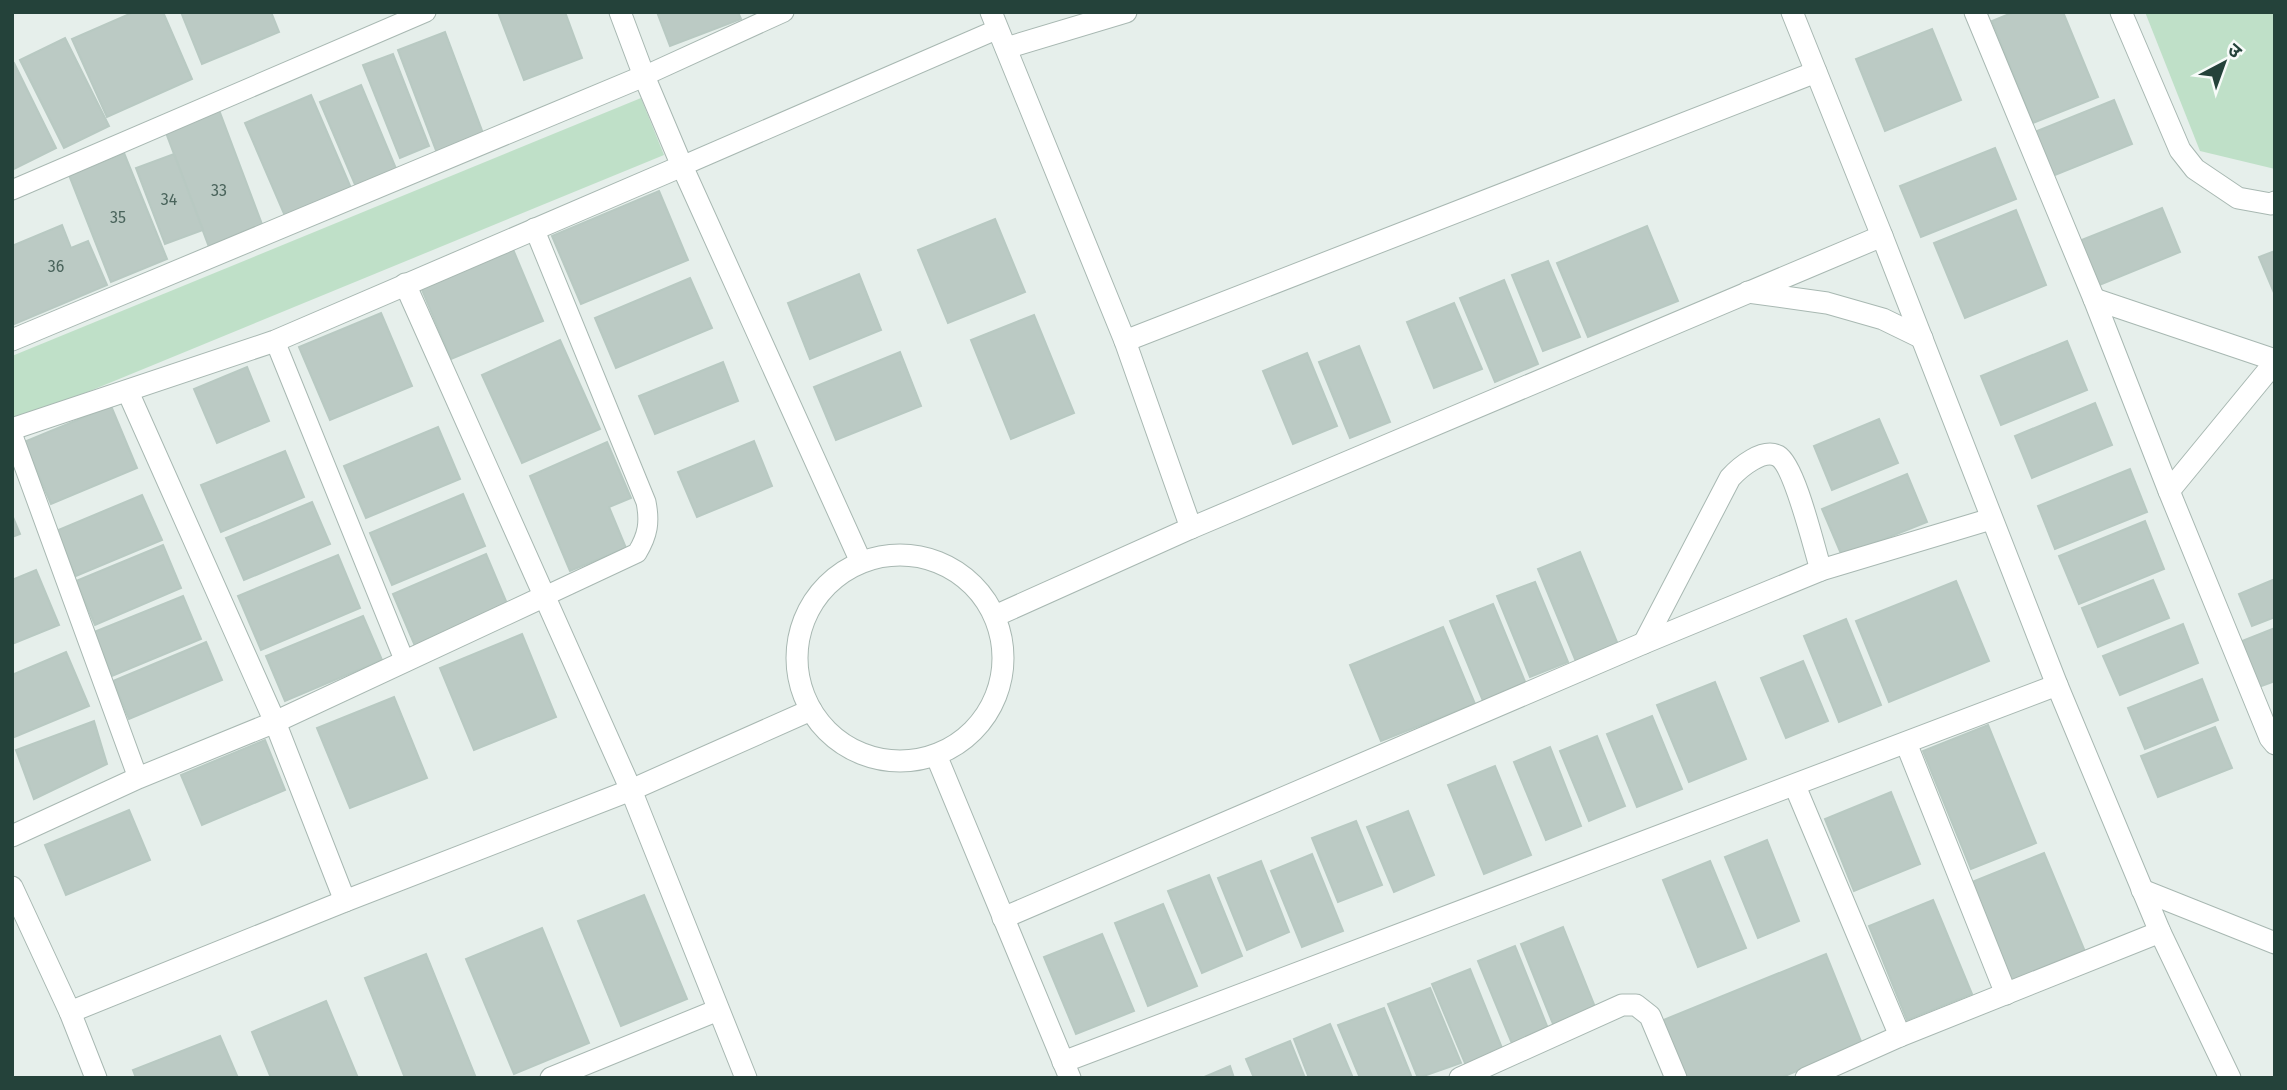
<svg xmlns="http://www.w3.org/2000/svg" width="2287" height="1090" font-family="'Fira Sans','Noto Sans Devanagari',sans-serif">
  <rect width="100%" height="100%" fill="#e6efeb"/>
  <g fill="#bfe0c8">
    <path d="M 2145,12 L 2275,12 L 2275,169 L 2200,151 Z"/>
    <path d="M 641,98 L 664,155 L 12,423 L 12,356 Z"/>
  </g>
  <g fill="#bbcac4" stroke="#b8c9c2" stroke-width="2">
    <path d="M 134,12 L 163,12 L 192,79 L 107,117 L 72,39 Z"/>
    <path d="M 181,12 L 271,12 L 279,32 L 202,64 Z"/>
    <path d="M 498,12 L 565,12 L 582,58 L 524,80 Z"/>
    <path d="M 657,12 L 738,12 L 741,19 L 670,46 Z"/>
    <path d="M 2014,12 L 2063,12 L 2098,97 L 2033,123 L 1992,21 Z"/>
    <path d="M 1932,29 L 1961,100 L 1885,131 L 1856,59 Z"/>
    <path d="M 445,32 L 484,136 L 437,153 L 398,50 Z"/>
    <path d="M 65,38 L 109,126 L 64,148 L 20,60 Z"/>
    <path d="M 393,54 L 429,146 L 400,158 L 363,65 Z"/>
    <path d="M 14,63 L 56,148 L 14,169 L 12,64 Z"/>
    <path d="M 361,85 L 397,171 L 356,187 L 320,102 Z"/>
    <path d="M 311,95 L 354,195 L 288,223 L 245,123 Z"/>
    <path d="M 2114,100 L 2132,144 L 2050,177 L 2032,133 Z"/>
    <path d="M 219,110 L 263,227 L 209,247 L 165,130 Z"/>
    <path d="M 1995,148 L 2016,199 L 1921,237 L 1900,186 Z"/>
    <path d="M 124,153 L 167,259 L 111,282 L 69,175 Z"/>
    <path d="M 174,154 L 203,230 L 165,244 L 136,168 Z"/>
    <path d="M 659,191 L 688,260 L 581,304 L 552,236 Z"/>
    <path d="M 2162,208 L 2180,252 L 2097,286 L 2079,241 Z"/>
    <path d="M 2016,210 L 2046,285 L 1965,318 L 1934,243 Z"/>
    <path d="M 995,219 L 1025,292 L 948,323 L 918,250 Z"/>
    <path d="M 62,225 L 71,248 L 88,241 L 107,285 L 12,325 L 12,246 Z"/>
    <path d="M 1647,226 L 1678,301 L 1588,337 L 1557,263 Z"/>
    <path d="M 512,247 L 543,321 L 451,359 L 420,285 Z"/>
    <path d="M 2275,251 L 2275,295 L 2259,257 Z"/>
    <path d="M 1548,261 L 1580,337 L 1543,351 L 1512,275 Z"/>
    <path d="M 859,274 L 881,330 L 810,359 L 788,303 Z"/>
    <path d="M 690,278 L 712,328 L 616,368 L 595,318 Z"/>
    <path d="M 1504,280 L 1538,364 L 1495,382 L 1460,298 Z"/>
    <path d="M 1454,303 L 1482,369 L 1434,388 L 1407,322 Z"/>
    <path d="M 381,313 L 412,386 L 330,420 L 299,347 Z"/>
    <path d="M 1034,315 L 1074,413 L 1011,439 L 971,340 Z"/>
    <path d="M 560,340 L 600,429 L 522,463 L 482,375 Z"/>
    <path d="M 2067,341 L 2087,390 L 2001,425 L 1981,376 Z"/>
    <path d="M 1359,346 L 1390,422 L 1350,438 L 1319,362 Z"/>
    <path d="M 900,352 L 921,406 L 836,440 L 814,387 Z"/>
    <path d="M 1307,353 L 1337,426 L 1293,444 L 1263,371 Z"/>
    <path d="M 723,362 L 738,401 L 655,434 L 639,396 Z"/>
    <path d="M 247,367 L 269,421 L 217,443 L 194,389 Z"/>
    <path d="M 2095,403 L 2112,445 L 2032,478 L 2015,436 Z"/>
    <path d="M 111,406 L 137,468 L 51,504 L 24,442 Z"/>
    <path d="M 1879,419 L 1898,463 L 1832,490 L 1814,446 Z"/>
    <path d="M 438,427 L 460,479 L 366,518 L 344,466 Z"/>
    <path d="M 754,441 L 772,486 L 697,517 L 678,472 Z"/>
    <path d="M 607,442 L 631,498 L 609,507 L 626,548 L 570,571 L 530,476 Z"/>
    <path d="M 285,451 L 304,497 L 221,532 L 201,485 Z"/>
    <path d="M 2130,469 L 2147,512 L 2055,549 L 2038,506 Z"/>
    <path d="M 1907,474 L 1927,522 L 1842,556 L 1822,509 Z"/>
    <path d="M 463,494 L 485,546 L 392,585 L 370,533 Z"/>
    <path d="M 142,495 L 162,540 L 76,576 L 56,531 Z"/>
    <path d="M 312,502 L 330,544 L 244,580 L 226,538 Z"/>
    <path d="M 12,515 L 20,534 L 12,537 Z"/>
    <path d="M 2145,521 L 2164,569 L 2079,604 L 2059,556 Z"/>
    <path d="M 163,545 L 181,588 L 95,625 L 76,581 Z"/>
    <path d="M 1580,552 L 1619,647 L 1577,664 L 1538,569 Z"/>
    <path d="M 486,554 L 508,606 L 415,646 L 393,594 Z"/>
    <path d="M 338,555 L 360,608 L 261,650 L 238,596 Z"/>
    <path d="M 36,570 L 59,625 L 12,644 L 12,580 Z"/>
    <path d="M 2275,579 L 2275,617 L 2252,626 L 2239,594 Z"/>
    <path d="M 2153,580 L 2169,618 L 2098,647 L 2082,608 Z"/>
    <path d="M 1956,581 L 1989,661 L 1889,702 L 1856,621 Z"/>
    <path d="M 1535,582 L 1568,662 L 1530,677 L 1497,596 Z"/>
    <path d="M 183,596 L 201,639 L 112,676 L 94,632 Z"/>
    <path d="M 1493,604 L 1526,684 L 1483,701 L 1450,621 Z"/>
    <path d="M 363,616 L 382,660 L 285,701 L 266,656 Z"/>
    <path d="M 1846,619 L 1881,705 L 1839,722 L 1804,636 Z"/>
    <path d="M 2183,624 L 2198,663 L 2120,695 L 2103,656 Z"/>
    <path d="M 1443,627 L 1475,704 L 1381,741 L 1350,665 Z"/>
    <path d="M 2275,628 L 2275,681 L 2256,688 L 2237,643 Z"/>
    <path d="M 522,634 L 556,717 L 474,750 L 440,668 Z"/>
    <path d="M 206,642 L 222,680 L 129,719 L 113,681 Z"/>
    <path d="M 66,652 L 89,706 L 12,738 L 12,675 Z"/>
    <path d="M 1803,661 L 1828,721 L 1786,738 L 1761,678 Z"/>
    <path d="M 2202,679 L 2218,720 L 2145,749 L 2128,708 Z"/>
    <path d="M 1715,682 L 1746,759 L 1689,782 L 1657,705 Z"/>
    <path d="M 394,697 L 427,778 L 350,808 L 317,728 Z"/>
    <path d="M 1652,716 L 1682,789 L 1637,807 L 1607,734 Z"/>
    <path d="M 94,721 L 107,764 L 34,799 L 16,750 Z"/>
    <path d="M 1988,725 L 2036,843 L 1971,869 L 1923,751 Z"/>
    <path d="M 2215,727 L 2232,768 L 2158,797 L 2141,756 Z"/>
    <path d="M 1597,736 L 1625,806 L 1589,821 L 1560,751 Z"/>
    <path d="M 265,740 L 285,790 L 202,825 L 181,775 Z"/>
    <path d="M 1550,747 L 1581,826 L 1546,840 L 1514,762 Z"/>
    <path d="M 1495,766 L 1531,855 L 1484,874 L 1448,785 Z"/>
    <path d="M 1891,792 L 1920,864 L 1854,891 L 1825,819 Z"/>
    <path d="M 129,810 L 150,860 L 66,895 L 45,845 Z"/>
    <path d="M 1408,811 L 1434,875 L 1394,892 L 1367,827 Z"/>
    <path d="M 1356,821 L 1382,885 L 1338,902 L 1312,838 Z"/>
    <path d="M 1767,840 L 1799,921 L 1758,938 L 1725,857 Z"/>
    <path d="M 2044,853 L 2086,954 L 2008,986 L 1967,884 Z"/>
    <path d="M 1312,854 L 1343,931 L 1302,947 L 1271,871 Z"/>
    <path d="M 1261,861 L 1289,932 L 1247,950 L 1218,878 Z"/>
    <path d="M 1710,861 L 1746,948 L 1698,967 L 1663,880 Z"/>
    <path d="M 1209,875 L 1242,956 L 1202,973 L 1168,891 Z"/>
    <path d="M 644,895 L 687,999 L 621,1026 L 578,921 Z"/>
    <path d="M 1933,900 L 1972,994 L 1907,1020 L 1869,926 Z"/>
    <path d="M 1163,904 L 1197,986 L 1148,1006 L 1115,923 Z"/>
    <path d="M 1563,927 L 1595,1007 L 1553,1024 L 1521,944 Z"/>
    <path d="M 542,928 L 589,1043 L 514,1074 L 466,959 Z"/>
    <path d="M 1102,934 L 1134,1011 L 1076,1034 L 1044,957 Z"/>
    <path d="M 1515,946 L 1549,1031 L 1513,1046 L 1478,961 Z"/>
    <path d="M 426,954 L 476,1078 L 405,1078 L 365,978 Z"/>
    <path d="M 1826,954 L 1862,1044 L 1780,1078 L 1684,1078 L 1661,1021 Z"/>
    <path d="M 1470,969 L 1504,1053 L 1467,1068 L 1432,984 Z"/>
    <path d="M 1430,988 L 1461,1063 L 1418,1078 L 1388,1004 Z"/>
    <path d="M 326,1001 L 358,1078 L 271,1078 L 252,1032 Z"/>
    <path d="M 1384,1008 L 1412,1078 L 1360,1078 L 1338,1025 Z"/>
    <path d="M 1330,1024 L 1353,1078 L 1309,1078 L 1294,1039 Z"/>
    <path d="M 220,1036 L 238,1078 L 136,1078 L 133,1070 Z"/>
    <path d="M 1290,1041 L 1305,1078 L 1254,1078 L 1246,1059 Z"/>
    <path d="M 1230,1066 L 1234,1078 L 1202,1078 Z"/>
  </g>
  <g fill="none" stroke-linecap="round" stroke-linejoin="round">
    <defs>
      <g id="service">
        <path d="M 644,76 L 784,12"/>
        <path d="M 682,166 L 998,29"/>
        <path d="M 12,190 L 426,12"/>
        <path d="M 534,228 L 646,502 C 650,522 648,535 637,553 L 543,597"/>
        <path d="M 275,341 L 405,662"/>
        <path d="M 12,433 L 138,778"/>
      </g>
      <g id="minor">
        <path d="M 620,12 L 644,76 L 682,166 L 861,562"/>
        <path d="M 991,12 L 1125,341 L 1191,528"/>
        <path d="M 1975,12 L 2094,299 L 2169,491 L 2270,738 L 2275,744"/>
        <path d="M 2121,12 L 2180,150 L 2195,169 L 2238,198 L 2271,204 L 2275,202"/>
        <path d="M 1006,48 L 1126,12"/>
        <path d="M 405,284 L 631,790 L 746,1078"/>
        <path d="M 2094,299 L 2275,360"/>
        <path d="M 12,340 L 644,76"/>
        <path d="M 1125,341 L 1816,72"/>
        <path d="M 128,392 L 275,722 L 345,901"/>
        <path d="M 12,429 L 275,341 L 682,166"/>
        <path d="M 2169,491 L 2275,362"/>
        <circle cx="900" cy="658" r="103"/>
        <path d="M 995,616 L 1191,528 L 1882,236"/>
        <path d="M 1644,643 L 1730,478 C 1740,467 1763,448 1778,456 C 1795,466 1814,548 1821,570"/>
        <path d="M 1906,743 L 2006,994"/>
        <path d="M 936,755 L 1070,1078"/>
        <path d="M 1795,786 L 1900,1036"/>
        <path d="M 12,836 L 138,778 L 275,722 L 543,597"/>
        <path d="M 12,887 L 70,1012 L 96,1078"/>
        <path d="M 2142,890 L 2275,943"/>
        <path d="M 1003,918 L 1644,643 L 1821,570 L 1991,519"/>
        <path d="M 70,1012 L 345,901 L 631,790 L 811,710"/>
        <path d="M 1063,1062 L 2057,685"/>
        <path d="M 551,1078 L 718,1010"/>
        <path d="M 1460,1078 L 1622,1005 L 1636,1005 L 1650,1016 L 1676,1078"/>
        <path d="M 1806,1078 L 1900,1036 L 2160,932"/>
      </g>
      <g id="tertiary">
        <path d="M 1792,12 L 1882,236 L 2057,685 L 2160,932 L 2230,1078"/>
        <path d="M 1748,292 L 1827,303 L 1883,319 L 1922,338"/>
      </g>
    </defs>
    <use href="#service" stroke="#a8b8b2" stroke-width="21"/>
    <use href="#minor" stroke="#a8b8b2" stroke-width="23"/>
    <use href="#tertiary" stroke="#a8b8b2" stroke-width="23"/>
    <use href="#service" stroke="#fff" stroke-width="19"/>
    <use href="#minor" stroke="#fff" stroke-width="21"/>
    <use href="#tertiary" stroke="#fff" stroke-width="21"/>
  </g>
  <g text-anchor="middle" stroke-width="6" stroke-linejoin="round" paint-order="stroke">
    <g font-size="16" fill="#4a645c">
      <text x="219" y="196">33</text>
      <text x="169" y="205">34</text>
      <text x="118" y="223">35</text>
      <text x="56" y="272">36</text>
    </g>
  </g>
  <rect width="2287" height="1090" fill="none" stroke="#24423a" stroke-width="28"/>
  <g transform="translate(2224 63) rotate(41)" stroke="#f7fbf9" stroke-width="5" paint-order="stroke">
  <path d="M0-5L12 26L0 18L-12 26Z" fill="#24423a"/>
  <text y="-10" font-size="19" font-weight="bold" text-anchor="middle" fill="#24423a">उ</text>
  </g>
</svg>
